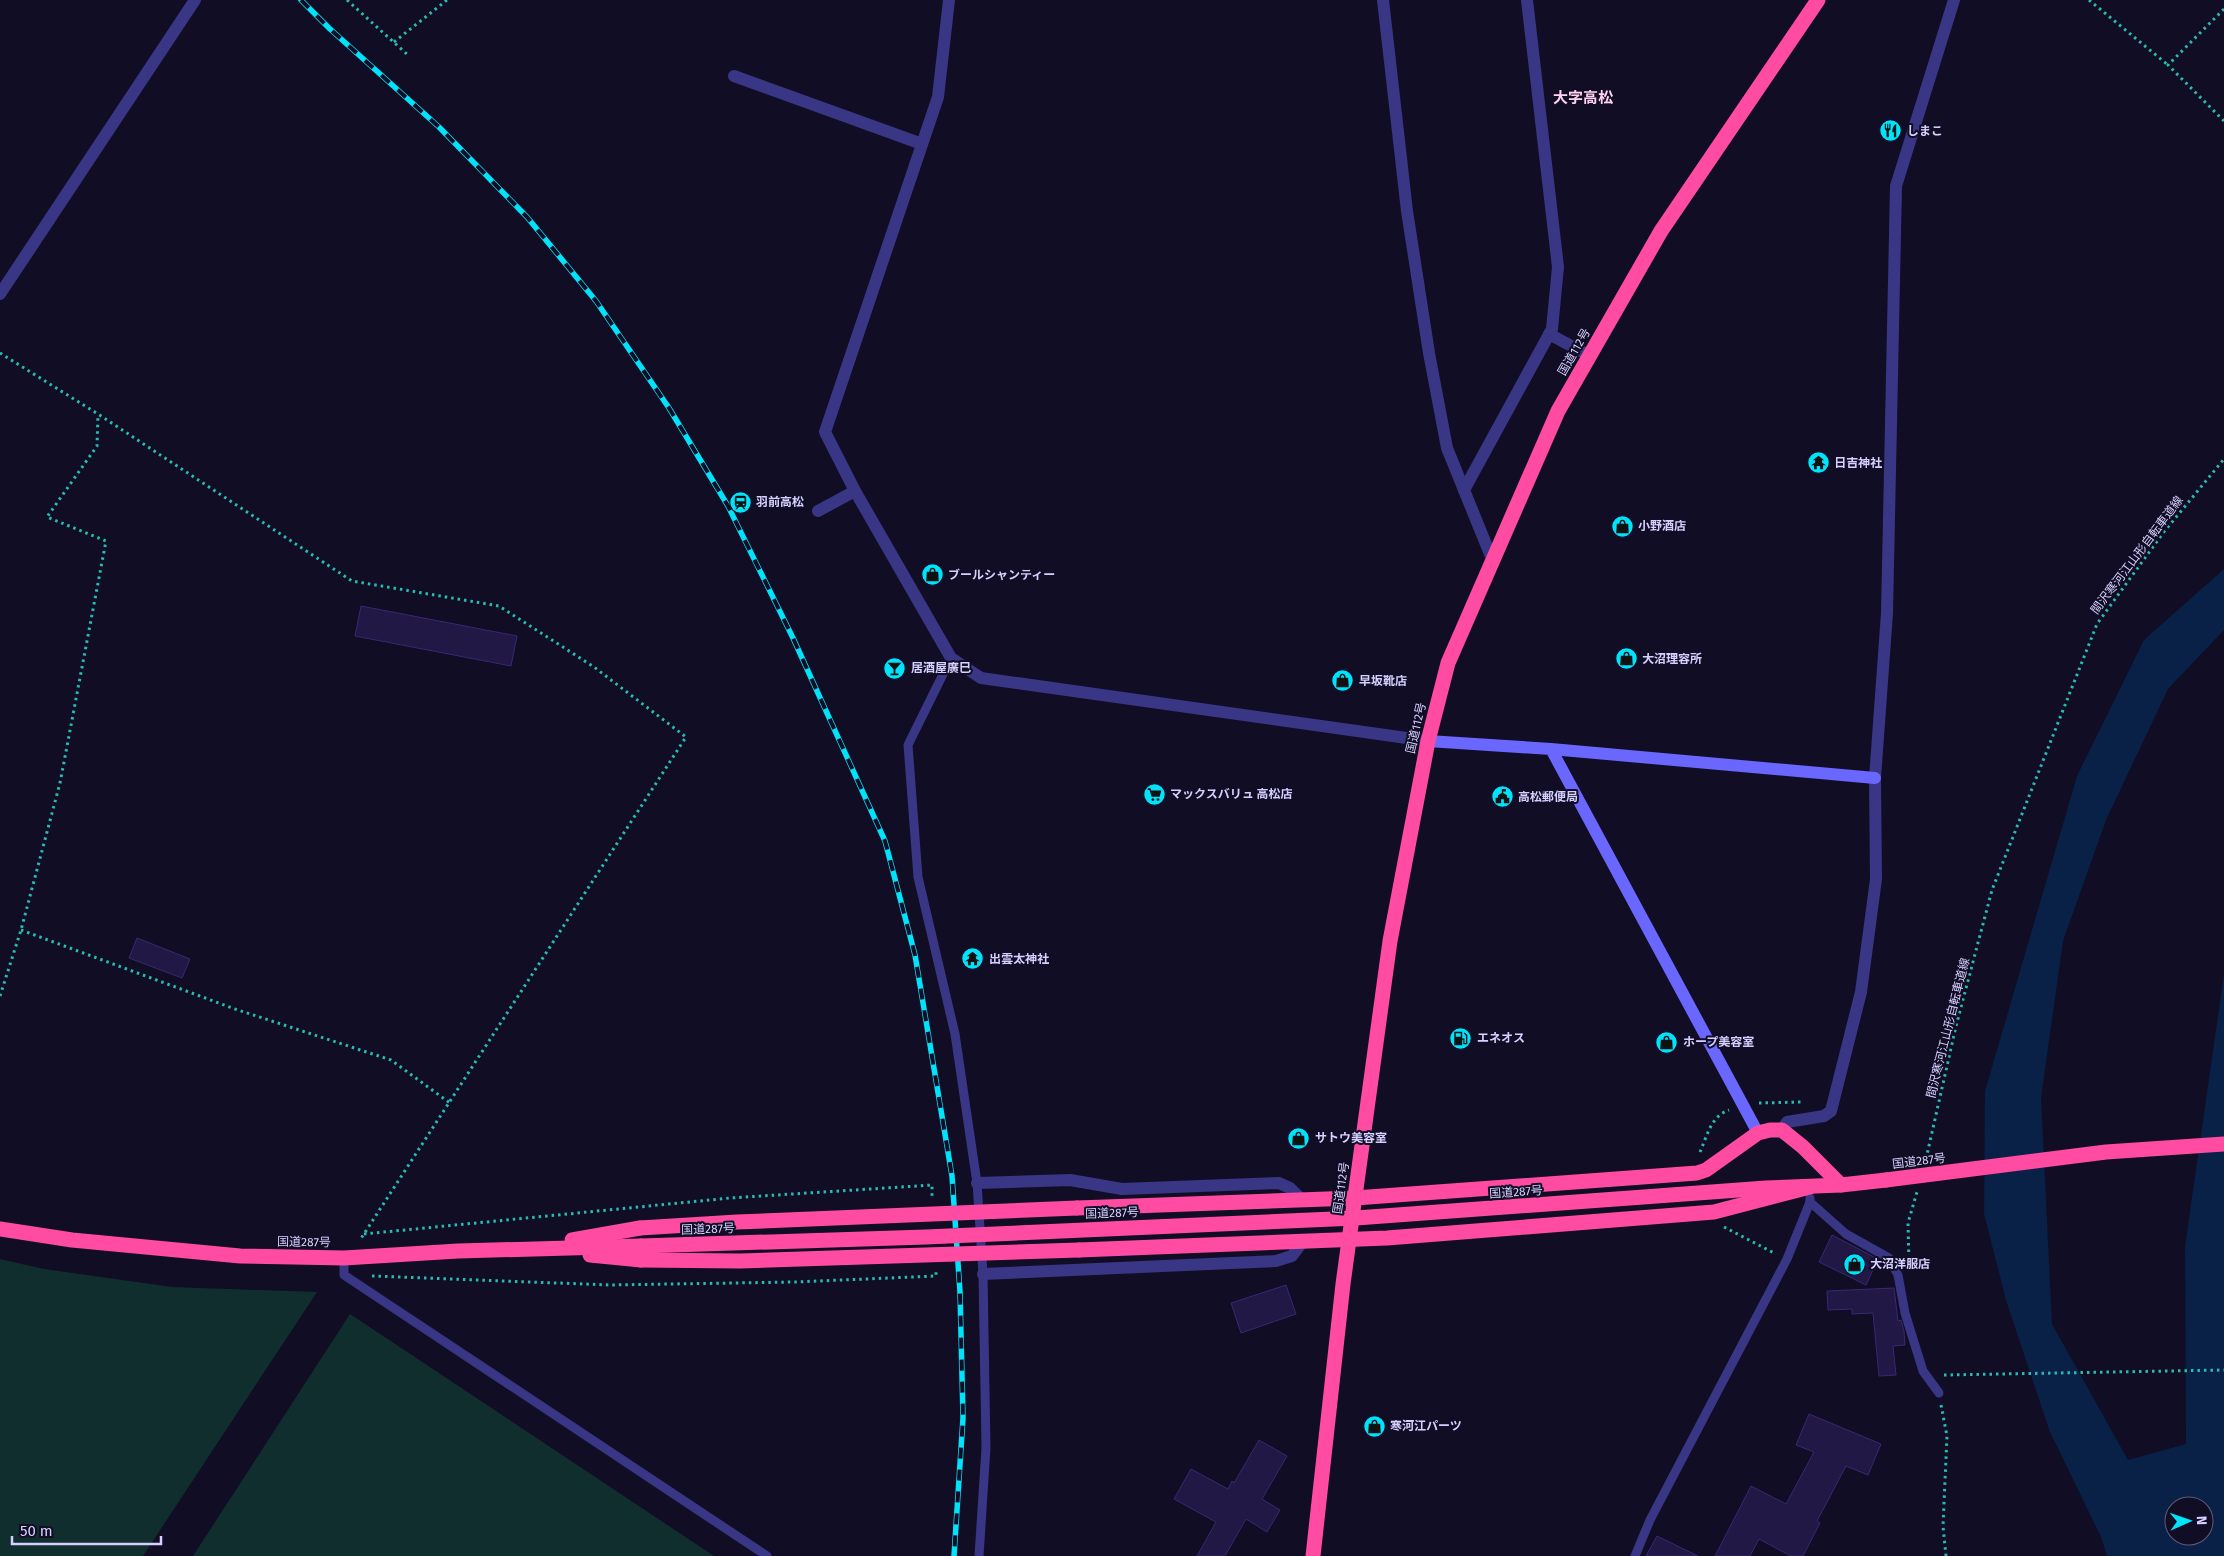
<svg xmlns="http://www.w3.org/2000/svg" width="2224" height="1556" font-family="'Fira Sans','Noto Sans JP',sans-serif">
  <rect width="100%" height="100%" fill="#110d24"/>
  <g fill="#102e2d">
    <path d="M 0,1259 L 44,1269 L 172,1287 L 317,1292 L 143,1556 L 0,1556 Z"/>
    <path d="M 350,1314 L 714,1556 L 193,1556 Z"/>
  </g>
  <path fill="#092047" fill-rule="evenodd" d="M 2224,569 L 2224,630 L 2168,689 L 2106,820 L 2063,941 L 2041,1098 L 2052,1324 L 2128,1460 L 2186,1444 L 2185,1246 L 2224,974 L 2224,1556 L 2107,1556 L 2101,1537 L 2050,1432 L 2006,1300 L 1984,1214 L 1985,1091 L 2077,776 L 2144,640 ZM 2174,1506 L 2204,1506 L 2204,1536 L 2174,1536 Z"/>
  <g fill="#211846" stroke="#372973">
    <path d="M 361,606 L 517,636 L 511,666 L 355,636 Z"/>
    <path d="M 137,938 L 190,959 L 182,978 L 129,958 Z"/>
    <path d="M 1832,1235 L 1878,1259 L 1866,1285 L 1819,1262 Z"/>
    <path d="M 1286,1285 L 1296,1314 L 1241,1333 L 1231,1303 Z"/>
    <path d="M 1894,1288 L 1898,1321 L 1901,1320 L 1904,1331 L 1905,1345 L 1893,1346 L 1896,1375 L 1879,1376 L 1873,1313 L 1852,1314 L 1852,1309 L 1828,1310 L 1827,1291 Z"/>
    <path d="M 1809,1414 L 1881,1444 L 1868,1475 L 1846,1466 L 1817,1521 L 1820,1523 L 1803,1556 L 1791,1556 L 1759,1539 L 1750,1556 L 1715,1556 L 1751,1486 L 1786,1504 L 1814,1452 L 1796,1445 Z"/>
    <path d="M 1259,1440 L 1287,1456 L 1262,1499 L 1280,1510 L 1267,1532 L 1246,1519 L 1225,1556 L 1197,1556 L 1216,1522 L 1174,1499 L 1191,1469 L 1228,1489 L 1232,1481 L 1234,1483 Z"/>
    <path d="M 1657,1536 L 1698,1556 L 1646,1556 Z"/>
  </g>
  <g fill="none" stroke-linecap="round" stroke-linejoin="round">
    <g stroke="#29bbb1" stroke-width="3" stroke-dasharray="2.5 4" stroke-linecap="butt">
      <path d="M 347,0 L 409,56"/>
      <path d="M 2089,0 L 2168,65"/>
      <path d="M 2224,9 L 2168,65 L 2224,121"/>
      <path d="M 394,42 L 447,0"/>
      <path d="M 0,353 L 98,414 L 352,581 L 499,606 L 594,667 L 686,737 L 360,1240"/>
      <path d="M 21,930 L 235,1009 L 391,1060 L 450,1103"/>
      <path d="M 0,996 L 21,930 L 60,783 L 106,541 L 47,517 L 97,446 L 98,415"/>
      <path d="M 1759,1103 L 1803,1102"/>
      <path d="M 1700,1152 C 1707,1136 1711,1116 1729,1110"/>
      <path d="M 1926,1159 L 1956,1026 L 1992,890 L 2097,624 L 2163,533 L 2224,459"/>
      <path d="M 1724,1227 L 1776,1254"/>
      <path d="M 364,1234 L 730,1198 L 932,1185 L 932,1198"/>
      <path d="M 1909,1265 L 1908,1223 L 1917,1192"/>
      <path d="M 372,1276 L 610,1285 L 795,1282 L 936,1276 L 936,1272"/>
      <path d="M 1944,1375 L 2224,1370"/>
      <path d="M 1941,1405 L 1947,1436 L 1943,1526 L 1946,1556"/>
    </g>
    <g stroke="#393685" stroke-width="9">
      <path d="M 951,658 L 908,745 L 918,877 L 955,1034 L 977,1183 L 983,1274 L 986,1448 L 979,1556"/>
      <path d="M 1810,1198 L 1810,1202 L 1846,1234 L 1889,1258 L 1898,1275 L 1905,1313 L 1923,1371 L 1939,1393"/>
      <path d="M 344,1258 L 344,1275 L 767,1556"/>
      <path d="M 1635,1556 L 1650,1520 L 1787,1259 L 1810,1202"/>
    </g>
    <g stroke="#393685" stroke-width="12">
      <path d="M 949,0 L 938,97 L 825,432 L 855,491 L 951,658 L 981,678 L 1428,741"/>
      <path d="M 1383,0 L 1407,211 L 1429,353 L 1447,448 L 1492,559"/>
      <path d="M 734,76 L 922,144"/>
      <path d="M 0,294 L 195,0"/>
      <path d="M 1549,334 L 1590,356"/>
      <path d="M 1464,490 L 1552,329 L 1558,267 L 1527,0"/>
      <path d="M 818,511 L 855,491"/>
      <path d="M 1782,1130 L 1787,1122 L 1824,1116 L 1831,1111 L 1861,992 L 1876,879 L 1875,778 L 1887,613 L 1896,186 L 1954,0"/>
      <path d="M 977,1183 L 1070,1180 L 1122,1189 L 1279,1183 L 1290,1188 L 1301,1199"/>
      <path d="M 983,1274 L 1276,1261 L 1292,1256 L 1303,1241"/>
    </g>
    <g stroke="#6a67ff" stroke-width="12">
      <path d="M 1428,741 L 1551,749 L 1758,1133"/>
      <path d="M 1551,749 L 1875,778"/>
    </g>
    <g stroke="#ff4ba2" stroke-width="15">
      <path d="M 1077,1208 L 1355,1198 L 1697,1173 L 1706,1170 L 1758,1133 L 1770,1130 L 1782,1130 L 1803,1147 L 1841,1185"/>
      <path d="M 1356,1218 L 1766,1188 L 1841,1185 L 1886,1180"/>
      <path d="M 0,1229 L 72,1240 L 240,1256 L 344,1258 L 458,1251 L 641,1246"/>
      <path d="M 572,1240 L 640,1228"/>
      <path d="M 1079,1250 L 1387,1238 L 1714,1212 L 1810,1187"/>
      <path d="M 590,1255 L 641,1260"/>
      <path d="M 1313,1556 L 1343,1284 L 1390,941 L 1428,741 L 1448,663 L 1558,411 L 1661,231 L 1818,0"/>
    </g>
    <defs>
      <path id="rail" d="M 301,0 L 330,29 L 439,127 L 527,217 L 596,301 L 669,408 L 728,506 L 793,638 L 885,841 L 915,955 L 952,1176 L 960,1292 L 963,1418 L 954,1556"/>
    </defs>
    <use href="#rail" stroke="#00e3fb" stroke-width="5.5"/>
    <use href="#rail" stroke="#110d24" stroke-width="4" stroke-dasharray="11" stroke-linecap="butt"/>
    <g stroke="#ff4ba2" stroke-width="15">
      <path d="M 1886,1180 L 2106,1152 L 2224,1144"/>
      <path d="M 640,1228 L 737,1222 L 1077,1208"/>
      <path d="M 641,1246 L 926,1237 L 1356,1218"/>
      <path d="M 641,1260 L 740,1261 L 1079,1250"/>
    </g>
  </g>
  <defs>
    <symbol id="restaurant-disc" viewBox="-11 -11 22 22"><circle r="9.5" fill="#00e3fb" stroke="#110d24"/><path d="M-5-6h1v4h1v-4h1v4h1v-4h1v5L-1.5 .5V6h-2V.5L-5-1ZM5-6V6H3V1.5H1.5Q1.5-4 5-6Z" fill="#111"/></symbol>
    <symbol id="temple-disc" viewBox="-11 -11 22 22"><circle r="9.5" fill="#00e3fb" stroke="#110d24"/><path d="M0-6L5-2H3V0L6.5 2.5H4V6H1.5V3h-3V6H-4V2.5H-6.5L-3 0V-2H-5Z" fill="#111"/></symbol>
    <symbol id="station-disc" viewBox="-11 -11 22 22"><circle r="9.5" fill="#00e3fb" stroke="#110d24"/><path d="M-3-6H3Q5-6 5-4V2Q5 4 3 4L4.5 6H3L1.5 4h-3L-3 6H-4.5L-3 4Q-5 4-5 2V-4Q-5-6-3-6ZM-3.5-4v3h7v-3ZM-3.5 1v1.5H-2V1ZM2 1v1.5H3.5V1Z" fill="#111"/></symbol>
    <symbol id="shop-disc" viewBox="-11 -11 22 22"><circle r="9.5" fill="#00e3fb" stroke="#110d24"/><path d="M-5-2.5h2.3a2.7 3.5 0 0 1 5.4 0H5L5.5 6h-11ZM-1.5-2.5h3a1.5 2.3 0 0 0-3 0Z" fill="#111"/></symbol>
    <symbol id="bar-disc" viewBox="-11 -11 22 22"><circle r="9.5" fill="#00e3fb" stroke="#110d24"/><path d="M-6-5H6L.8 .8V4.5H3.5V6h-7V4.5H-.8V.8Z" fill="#111"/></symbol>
    <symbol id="supermarket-disc" viewBox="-11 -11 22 22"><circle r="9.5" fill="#00e3fb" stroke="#110d24"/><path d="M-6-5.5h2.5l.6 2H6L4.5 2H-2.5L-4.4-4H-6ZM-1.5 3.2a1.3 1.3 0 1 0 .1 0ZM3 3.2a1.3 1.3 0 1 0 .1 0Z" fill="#111"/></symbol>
    <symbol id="civic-disc" viewBox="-11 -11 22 22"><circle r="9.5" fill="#00e3fb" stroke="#110d24"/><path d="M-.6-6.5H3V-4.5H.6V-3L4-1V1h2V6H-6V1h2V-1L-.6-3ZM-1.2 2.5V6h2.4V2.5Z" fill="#111"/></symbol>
    <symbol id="fuel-disc" viewBox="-11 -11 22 22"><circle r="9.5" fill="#00e3fb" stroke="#110d24"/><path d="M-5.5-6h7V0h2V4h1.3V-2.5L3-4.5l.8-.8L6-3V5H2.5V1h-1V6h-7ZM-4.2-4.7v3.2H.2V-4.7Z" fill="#111"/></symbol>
  </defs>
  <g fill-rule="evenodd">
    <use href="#restaurant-disc" x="1878" y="118" width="25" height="25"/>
    <use href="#temple-disc" x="1806" y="450" width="25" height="25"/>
    <use href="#station-disc" x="728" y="490" width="25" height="25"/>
    <use href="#shop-disc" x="1610" y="514" width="25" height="25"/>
    <use href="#shop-disc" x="920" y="562" width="25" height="25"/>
    <use href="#shop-disc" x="1614" y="646" width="25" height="25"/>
    <use href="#bar-disc" x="882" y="656" width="25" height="25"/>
    <use href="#shop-disc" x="1330" y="668" width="25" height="25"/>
    <use href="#supermarket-disc" x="1142" y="782" width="25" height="25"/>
    <use href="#civic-disc" x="1490" y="784" width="25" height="25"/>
    <use href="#temple-disc" x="960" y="946" width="25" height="25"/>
    <use href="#fuel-disc" x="1448" y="1026" width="25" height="25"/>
    <use href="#shop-disc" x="1654" y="1030" width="25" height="25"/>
    <use href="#shop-disc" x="1286" y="1126" width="25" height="25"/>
    <use href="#shop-disc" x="1842" y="1252" width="25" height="25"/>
    <use href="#shop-disc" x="1362" y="1414" width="25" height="25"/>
  </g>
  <g text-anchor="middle" stroke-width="4" stroke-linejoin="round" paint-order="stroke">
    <g font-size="12" font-weight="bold" fill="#d5d0ff" stroke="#110d24" text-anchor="start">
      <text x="1907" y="135">しまこ</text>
      <text x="1834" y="467">日吉神社</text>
      <text x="756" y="506">羽前高松</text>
      <text x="1638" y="530">小野酒店</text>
      <text x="948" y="579">ブールシャンティー</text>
      <text x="1642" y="663">大沼理容所</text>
      <text x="911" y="672">居酒屋廣巳</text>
      <text x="1359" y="685">早坂靴店</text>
      <text x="1170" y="798">マックスバリュ 高松店</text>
      <text x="1518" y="801">高松郵便局</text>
      <text x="989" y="963">出雲太神社</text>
      <text x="1477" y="1042">エネオス</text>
      <text x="1683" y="1046">ホープ美容室</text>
      <text x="1315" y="1142">サトウ美容室</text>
      <text x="1870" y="1268">大沼洋服店</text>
      <text x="1390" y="1430">寒河江パーツ</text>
    </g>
    <g font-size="12" fill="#d5d0ff" stroke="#110d24">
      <text transform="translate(1574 352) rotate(-60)" y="4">国道112号</text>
      <text transform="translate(2137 555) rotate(-53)" y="4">間沢寒河江山形自転車道線</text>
      <text transform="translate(1416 728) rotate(-77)" y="4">国道112号</text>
      <text transform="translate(1948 1028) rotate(-76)" y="4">間沢寒河江山形自転車道線</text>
      <text transform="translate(1919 1161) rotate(-7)" y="4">国道287号</text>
      <text transform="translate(1341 1188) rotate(-82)" y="4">国道112号</text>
      <text transform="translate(1516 1192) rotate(-4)" y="4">国道287号</text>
      <text transform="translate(1112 1213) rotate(-2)" y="4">国道287号</text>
      <text transform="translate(708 1229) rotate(-2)" y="4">国道287号</text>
      <text transform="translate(304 1242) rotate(1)" y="4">国道287号</text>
    </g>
    <g font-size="15" font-weight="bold" fill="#ffd2ef" stroke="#110d24">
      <text x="1583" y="103">大字高松</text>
    </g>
  </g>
  <g transform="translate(2189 1521) rotate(88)"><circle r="24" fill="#110d24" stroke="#5f5b7c"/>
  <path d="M0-4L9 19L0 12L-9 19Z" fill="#00e3fb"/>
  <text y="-8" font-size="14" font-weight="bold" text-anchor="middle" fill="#d5d0ff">N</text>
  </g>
  <path d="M12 1536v8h149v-8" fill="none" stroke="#d5d0ff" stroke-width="2.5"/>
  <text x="20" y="1536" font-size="15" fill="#d5d0ff" stroke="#110d24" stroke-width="4" paint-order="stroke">50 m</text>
</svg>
